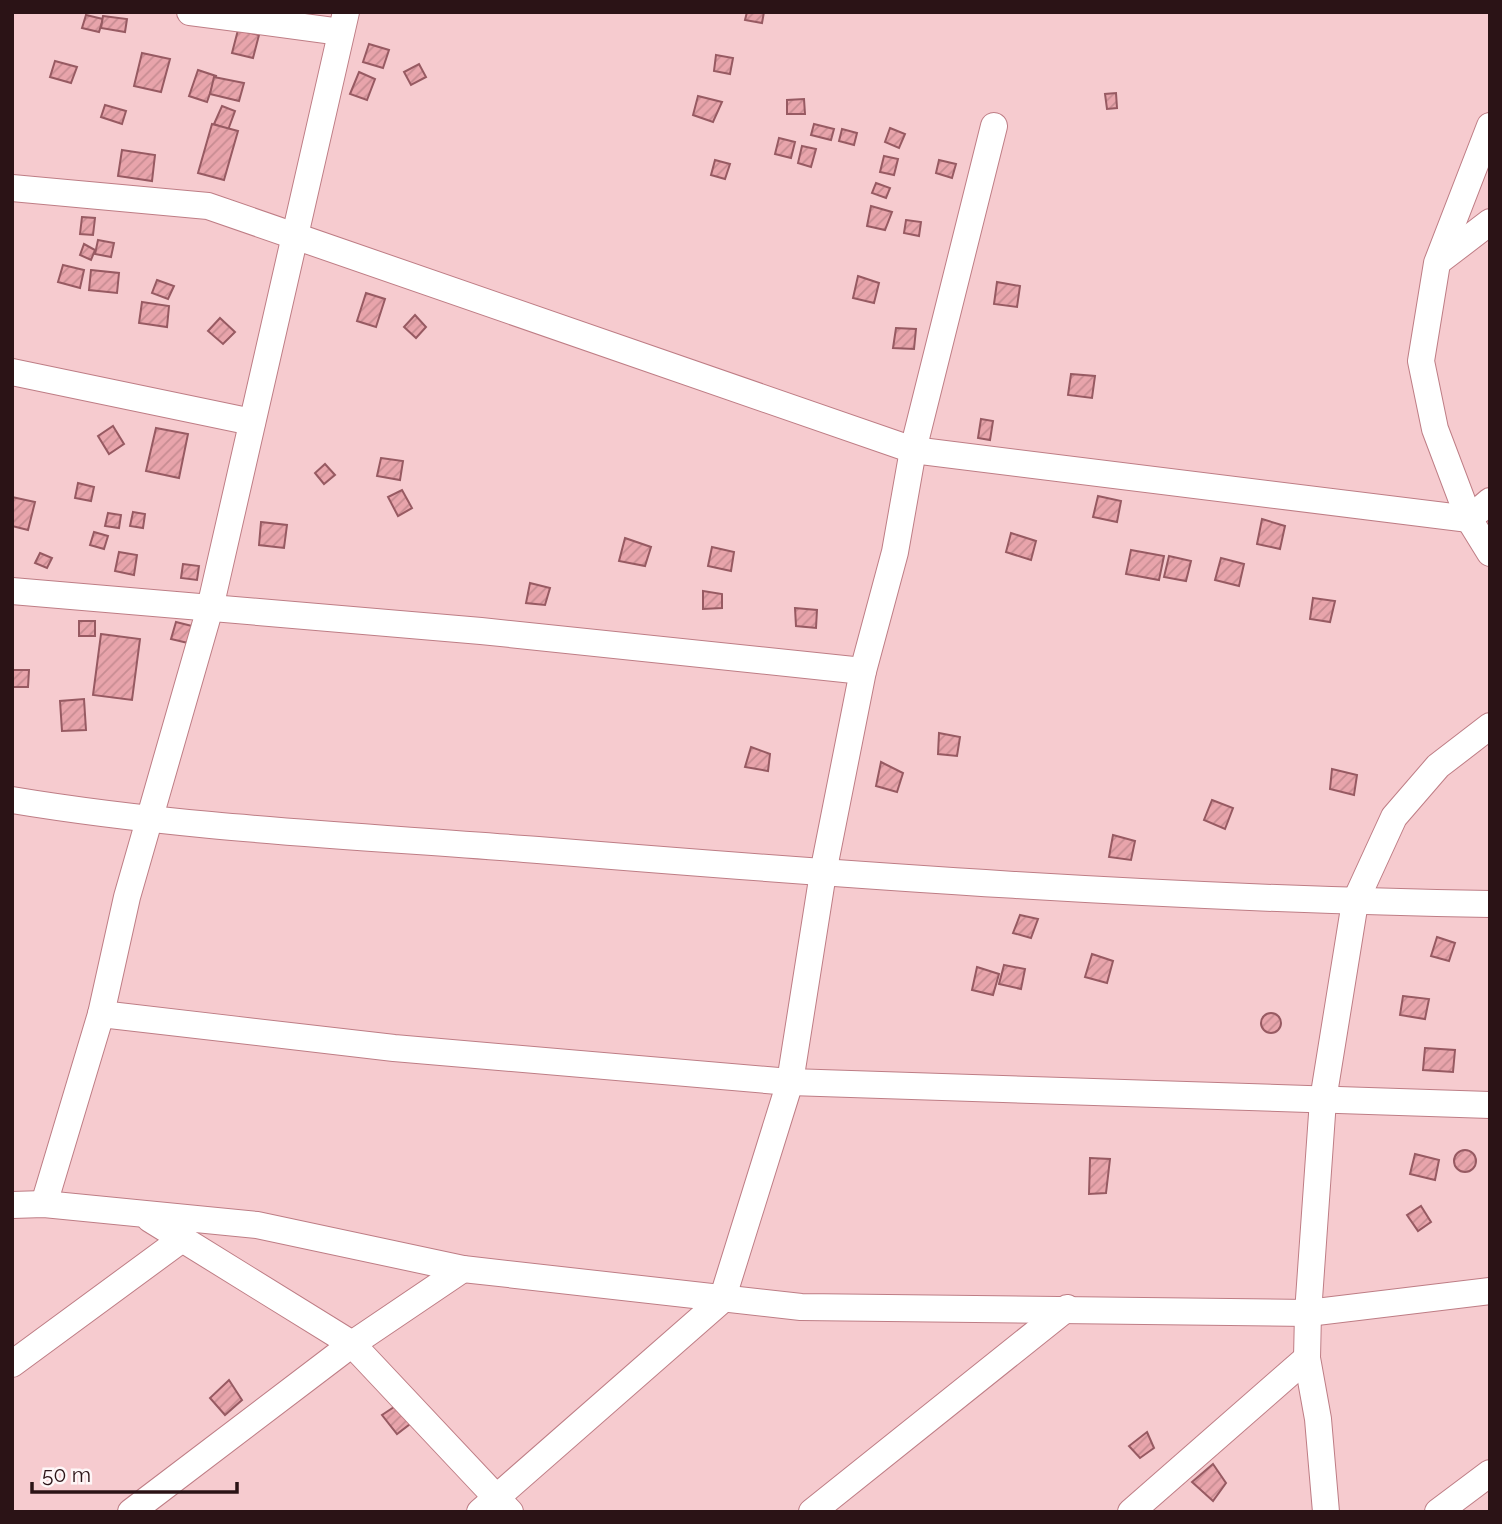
<svg xmlns="http://www.w3.org/2000/svg" width="1502" height="1524" font-family="Raleway,sans-serif">
  <defs>
    <pattern id="building-hatch" width="6" height="6" patternUnits="userSpaceOnUse" patternTransform="scale(1.75)"><rect width="6" height="6" fill="#e8a4ab"/><path d="M-1 1l2-2M0 6l6-6M5 7l2-2" fill="none" stroke="#c78c92"/></pattern>
  </defs>
  <rect width="100%" height="100%" fill="#f6cbcf"/>
  <g fill="url(#building-hatch)" stroke="#975a62" stroke-width="2">
    <path d="M 747,12 L 764,12 L 762,23 L 745,20 Z"/>
    <path d="M 86,15 L 103,19 L 99,32 L 82,28 Z"/>
    <path d="M 103,16 L 127,19 L 125,32 L 101,28 Z"/>
    <path d="M 238,30 L 259,35 L 253,58 L 232,53 Z"/>
    <path d="M 369,44 L 389,50 L 383,68 L 363,62 Z"/>
    <path d="M 142,53 L 170,59 L 161,92 L 134,86 Z"/>
    <path d="M 716,55 L 733,58 L 730,74 L 714,71 Z"/>
    <path d="M 55,61 L 77,67 L 71,83 L 50,77 Z"/>
    <path d="M 419,64 L 426,77 L 411,85 L 404,72 Z"/>
    <path d="M 198,70 L 216,76 L 207,102 L 189,96 Z"/>
    <path d="M 359,72 L 375,79 L 367,100 L 350,94 Z"/>
    <path d="M 214,77 L 244,83 L 239,101 L 210,94 Z"/>
    <path d="M 1116,93 L 1117,108 L 1107,109 L 1105,94 Z"/>
    <path d="M 698,96 L 722,102 L 713,122 L 693,115 Z"/>
    <path d="M 804,99 L 805,114 L 787,114 L 787,100 Z"/>
    <path d="M 105,105 L 126,111 L 122,124 L 101,117 Z"/>
    <path d="M 222,106 L 235,111 L 228,130 L 214,124 Z"/>
    <path d="M 212,124 L 238,131 L 224,180 L 198,173 Z"/>
    <path d="M 814,124 L 834,129 L 831,140 L 811,135 Z"/>
    <path d="M 890,128 L 905,134 L 899,148 L 885,142 Z"/>
    <path d="M 842,129 L 857,133 L 854,145 L 839,141 Z"/>
    <path d="M 779,138 L 795,142 L 791,158 L 775,154 Z"/>
    <path d="M 802,146 L 816,149 L 811,167 L 798,163 Z"/>
    <path d="M 122,150 L 155,155 L 152,181 L 118,176 Z"/>
    <path d="M 884,156 L 898,159 L 894,175 L 880,172 Z"/>
    <path d="M 715,160 L 730,164 L 725,179 L 711,175 Z"/>
    <path d="M 939,160 L 956,164 L 952,178 L 936,173 Z"/>
    <path d="M 876,183 L 890,188 L 886,198 L 872,193 Z"/>
    <path d="M 871,206 L 892,212 L 885,230 L 867,226 Z"/>
    <path d="M 82,217 L 95,218 L 93,235 L 80,234 Z"/>
    <path d="M 906,220 L 921,222 L 919,236 L 904,233 Z"/>
    <path d="M 98,240 L 114,243 L 111,257 L 95,254 Z"/>
    <path d="M 84,244 L 95,250 L 91,260 L 80,255 Z"/>
    <path d="M 63,265 L 84,270 L 80,288 L 58,282 Z"/>
    <path d="M 91,270 L 119,273 L 117,293 L 89,290 Z"/>
    <path d="M 858,276 L 879,283 L 874,303 L 853,298 Z"/>
    <path d="M 157,280 L 174,286 L 168,299 L 152,293 Z"/>
    <path d="M 997,282 L 1020,286 L 1017,307 L 994,304 Z"/>
    <path d="M 366,293 L 385,299 L 376,327 L 357,321 Z"/>
    <path d="M 142,302 L 169,306 L 167,327 L 139,323 Z"/>
    <path d="M 415,315 L 426,327 L 416,338 L 404,327 Z"/>
    <path d="M 220,318 L 235,332 L 223,344 L 208,331 Z"/>
    <path d="M 896,328 L 916,329 L 914,349 L 893,348 Z"/>
    <path d="M 1071,374 L 1095,376 L 1092,398 L 1068,395 Z"/>
    <path d="M 981,419 L 993,421 L 990,440 L 978,438 Z"/>
    <path d="M 113,426 L 124,444 L 109,454 L 98,436 Z"/>
    <path d="M 156,428 L 188,434 L 179,478 L 146,471 Z"/>
    <path d="M 381,458 L 403,461 L 400,480 L 377,476 Z"/>
    <path d="M 325,464 L 335,475 L 324,484 L 315,473 Z"/>
    <path d="M 78,483 L 94,487 L 91,501 L 75,498 Z"/>
    <path d="M 402,490 L 412,508 L 398,516 L 388,497 Z"/>
    <path d="M 1098,496 L 1121,501 L 1117,522 L 1093,517 Z"/>
    <path d="M 12,497 L 35,502 L 28,530 L 12,526 Z"/>
    <path d="M 133,512 L 145,514 L 143,528 L 130,526 Z"/>
    <path d="M 108,513 L 121,515 L 119,528 L 105,526 Z"/>
    <path d="M 1262,519 L 1285,526 L 1280,549 L 1257,544 Z"/>
    <path d="M 261,522 L 287,525 L 284,548 L 259,545 Z"/>
    <path d="M 94,532 L 108,536 L 104,549 L 90,545 Z"/>
    <path d="M 1011,533 L 1036,541 L 1031,560 L 1006,552 Z"/>
    <path d="M 625,538 L 651,547 L 645,566 L 619,561 Z"/>
    <path d="M 712,547 L 734,552 L 731,571 L 708,566 Z"/>
    <path d="M 1131,550 L 1164,556 L 1159,580 L 1126,574 Z"/>
    <path d="M 119,552 L 137,555 L 134,575 L 115,571 Z"/>
    <path d="M 40,553 L 52,558 L 47,568 L 35,563 Z"/>
    <path d="M 1169,556 L 1191,561 L 1186,581 L 1164,577 Z"/>
    <path d="M 1221,558 L 1244,564 L 1239,586 L 1215,580 Z"/>
    <path d="M 183,564 L 199,566 L 197,580 L 181,578 Z"/>
    <path d="M 530,583 L 550,588 L 545,605 L 526,603 Z"/>
    <path d="M 703,591 L 722,594 L 722,608 L 703,609 Z"/>
    <path d="M 1313,598 L 1335,601 L 1330,622 L 1310,619 Z"/>
    <path d="M 795,608 L 817,610 L 816,628 L 796,626 Z"/>
    <rect x="79" y="621" width="16" height="15"/>
    <path d="M 176,622 L 192,626 L 188,643 L 171,639 Z"/>
    <path d="M 101,634 L 140,639 L 132,700 L 93,695 Z"/>
    <path d="M 13,670 L 29,670 L 28,687 L 13,687 Z"/>
    <path d="M 84,699 L 86,730 L 62,731 L 60,701 Z"/>
    <path d="M 939,733 L 960,737 L 957,756 L 938,754 Z"/>
    <path d="M 751,747 L 770,754 L 768,771 L 745,767 Z"/>
    <path d="M 881,762 L 903,773 L 897,792 L 876,786 Z"/>
    <path d="M 1332,769 L 1357,775 L 1354,795 L 1330,789 Z"/>
    <path d="M 1212,800 L 1233,808 L 1225,829 L 1204,820 Z"/>
    <path d="M 1113,835 L 1135,841 L 1131,860 L 1109,857 Z"/>
    <path d="M 1020,915 L 1038,919 L 1031,938 L 1013,933 Z"/>
    <path d="M 1437,937 L 1455,943 L 1449,961 L 1431,956 Z"/>
    <path d="M 1092,954 L 1113,961 L 1107,983 L 1085,977 Z"/>
    <path d="M 1004,965 L 1025,969 L 1021,989 L 999,984 Z"/>
    <path d="M 977,967 L 999,974 L 993,995 L 972,990 Z"/>
    <path d="M 1403,996 L 1429,999 L 1425,1019 L 1400,1015 Z"/>
    <circle cx="1271" cy="1023" r="10"/>
    <path d="M 1425,1048 L 1455,1050 L 1453,1072 L 1423,1070 Z"/>
    <circle cx="1465" cy="1161" r="11"/>
    <path d="M 1415,1154 L 1439,1160 L 1435,1180 L 1410,1174 Z"/>
    <path d="M 1090,1158 L 1110,1159 L 1106,1193 L 1089,1194 Z"/>
    <path d="M 1421,1206 L 1431,1222 L 1418,1231 L 1407,1215 Z"/>
    <path d="M 229,1380 L 242,1400 L 225,1415 L 210,1398 Z"/>
    <path d="M 400,1403 L 414,1421 L 397,1434 L 382,1415 Z"/>
    <path d="M 1147,1432 L 1154,1448 L 1140,1458 L 1129,1446 Z"/>
    <path d="M 1213,1464 L 1226,1483 L 1213,1501 L 1192,1482 Z"/>
  </g>
  <g fill="none" stroke-linecap="round" stroke-linejoin="round">
    <defs>
      <g id="street">
        <path d="M 190,12 L 341,32"/>
        <path d="M 1490,126 L 1437,263 L 1421,361 L 1435,429 L 1469,519 L 1490,553"/>
        <path d="M 12,188 L 208,206 L 913,450 L 1469,519 L 1490,501"/>
        <path d="M 1439,261 L 1490,222"/>
        <path d="M 12,372 L 252,422"/>
        <path d="M 12,591 L 481,631 L 863,671"/>
        <path d="M 12,800 C 186,829 363,836 538,850 C 855,876 1172,899 1490,904"/>
        <path d="M 101,1014 L 394,1048 L 790,1082 L 1490,1105"/>
        <path d="M 44,1204 L 101,1014 L 127,897 L 210,608 L 346,12"/>
        <path d="M 12,1205 L 44,1204 L 257,1225 L 463,1269 L 801,1307 L 1308,1313 L 1490,1291"/>
        <path d="M 150,1219 L 352,1344 L 510,1512"/>
        <path d="M 12,1364 L 182,1239"/>
        <path d="M 131,1512 L 352,1344 L 463,1269"/>
        <path d="M 480,1512 L 722,1300 L 790,1082 L 823,873 L 863,671 L 895,552 L 913,450 L 994,126"/>
        <path d="M 812,1512 L 1067,1308"/>
        <path d="M 1131,1512 L 1307,1358"/>
        <path d="M 1326,1512 L 1318,1419 L 1307,1358 L 1308,1313 L 1323,1100 L 1355,902 L 1394,817 L 1438,766 L 1490,726"/>
        <path d="M 1438,1512 L 1490,1473"/>
      </g>
    </defs>
    <use href="#street" stroke="#be7d85" stroke-width="28"/>
    <use href="#street" stroke="#fff" stroke-width="26"/>
  </g>
  <rect width="1502" height="1524" fill="none" stroke="#2b1316" stroke-width="28"/>
  <path d="M32 1482v10h205v-10" fill="none" stroke="#2b1316" stroke-width="3.5"/>
  <text x="42" y="1482" font-size="21" fill="#2b1316" stroke="#fef6f7" stroke-width="5" paint-order="stroke">50 m</text>
</svg>
